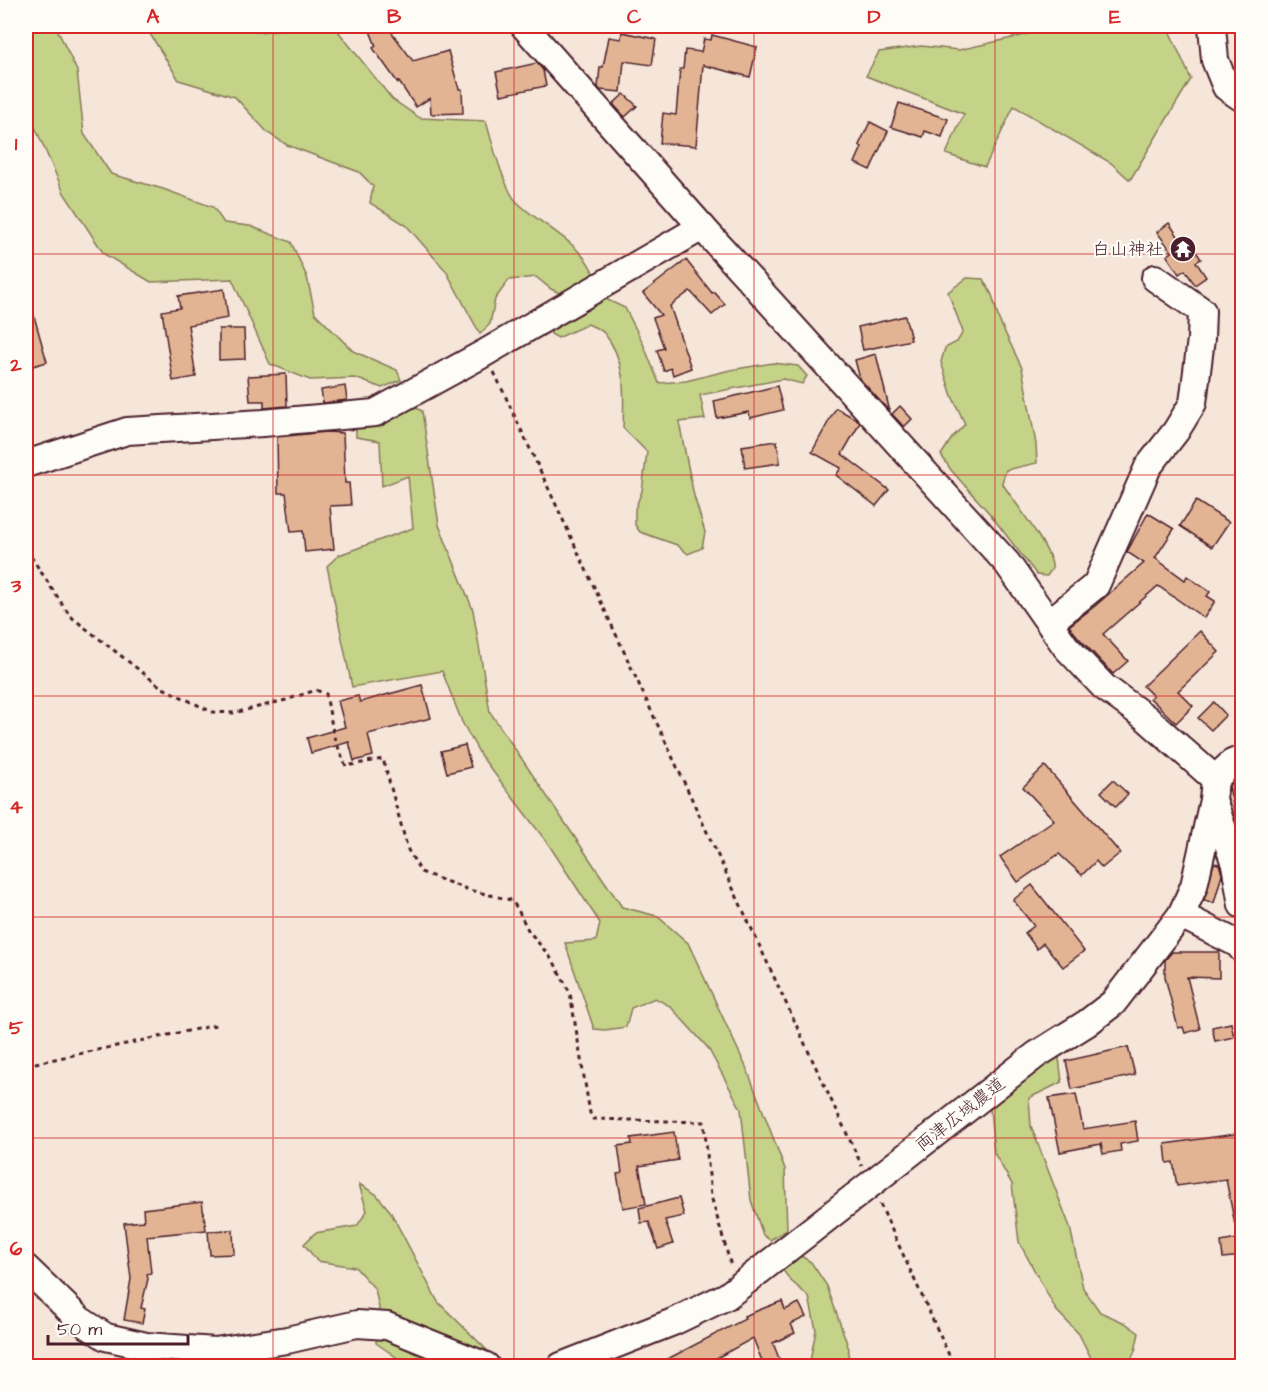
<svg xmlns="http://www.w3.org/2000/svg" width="1268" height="1392" font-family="'Architects Daughter','Klee One',sans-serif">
  <rect width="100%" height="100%" fill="#f5e6d9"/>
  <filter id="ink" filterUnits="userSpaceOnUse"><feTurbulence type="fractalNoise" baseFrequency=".0167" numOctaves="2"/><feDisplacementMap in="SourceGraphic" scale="12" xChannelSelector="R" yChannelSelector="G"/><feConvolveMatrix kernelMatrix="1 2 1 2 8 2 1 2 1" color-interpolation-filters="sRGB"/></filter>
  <g filter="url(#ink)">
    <g fill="#c4d388" stroke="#87795a" stroke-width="1.5">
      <path d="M 26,26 L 55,26 L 56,27 L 77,71 L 84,134 L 111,174 L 163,189 L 213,207 L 224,223 L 250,226 L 291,242 L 307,277 L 315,313 L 353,351 L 397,370 L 401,380 L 382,388 L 355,378 L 310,380 L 270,364 L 232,279 L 151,282 L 104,254 L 64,193 L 31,118 L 26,100 Z"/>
      <path d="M 145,26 L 236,26 L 260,32 L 310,26 L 334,26 L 392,99 L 420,118 L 486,121 C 491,139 504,190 517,202 C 541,226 582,242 594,275 L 564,295 L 551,289 L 536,277 L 509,280 L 495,299 L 490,324 L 480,334 L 446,271 L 406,225 L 370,203 L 373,186 L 359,172 L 287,145 L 268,133 L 235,97 L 179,80 Z"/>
      <path d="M 1053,26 L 1167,26 L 1191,79 L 1130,180 L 1111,163 L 1014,106 L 985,167 L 946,154 L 964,114 L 866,76 L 879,52 L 921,46 L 959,50 L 1021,36 Z"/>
      <path d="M 967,278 L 983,279 L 992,295 L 999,320 L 1022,368 L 1036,444 L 1037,463 L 1006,470 L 1002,483 C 1011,497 1055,554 1052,568 C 1051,571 1048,574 1047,576 L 1037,575 L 990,514 L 951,470 L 941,455 L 952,438 L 965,424 L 952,396 L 941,362 L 945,348 L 957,342 L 963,332 L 948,292 Z"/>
      <path d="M 599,296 L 625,308 L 642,341 L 659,383 L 686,381 L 730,370 L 773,363 L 798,366 L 807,376 L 802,384 L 783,379 L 700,395 L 705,419 L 679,422 L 694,496 L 705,532 L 702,548 L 688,554 L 677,545 L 640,532 L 635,525 L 635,509 L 642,491 L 647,452 L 623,428 C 624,396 627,360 604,333 C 601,329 593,327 588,324 L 558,338 L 551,334 L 552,327 Z"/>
      <path d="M 413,406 L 422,411 L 439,525 L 473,610 L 490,712 L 622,907 L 657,916 L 688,943 L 747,1069 L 785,1169 L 787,1230 L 770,1240 L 763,1235 L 751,1200 L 741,1109 L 708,1048 L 670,1006 L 655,998 L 631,1008 L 626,1027 L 605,1030 L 594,1029 L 565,943 L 596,941 L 600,923 L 549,845 L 481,756 L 462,722 L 442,671 L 352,687 L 327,566 L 339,555 L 413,528 L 408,476 L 382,486 L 380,441 L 356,437 L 356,423 Z"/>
      <path d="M 1050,1058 L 1059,1058 L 1062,1082 L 1029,1098 L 1031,1126 L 1070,1227 L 1083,1288 L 1100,1312 L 1125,1323 L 1139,1333 L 1135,1351 L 1128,1366 L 1091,1366 L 1092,1360 L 1079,1334 L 1056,1310 L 1019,1242 L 1012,1184 L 994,1153 L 990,1109 L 1003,1091 Z"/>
      <path d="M 359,1184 L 376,1194 L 390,1211 L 438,1302 L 496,1359 L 498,1366 L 404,1366 L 399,1359 L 376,1343 L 379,1308 L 375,1289 L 355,1267 L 317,1261 L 304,1244 L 315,1233 L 357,1226 L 367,1211 Z"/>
      <path d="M 796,1253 L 811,1262 L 827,1286 L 849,1349 L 847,1366 L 809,1366 L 816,1330 L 809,1297 L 791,1281 L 782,1269 Z"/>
    </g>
    <g fill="#e3b494" stroke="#4a1f2b" stroke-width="1.5">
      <path d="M 368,26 L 387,26 L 413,61 L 448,51 L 459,89 L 462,89 L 463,113 L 431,114 L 430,98 L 416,107 L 399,82 L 398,83 L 373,48 L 376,46 Z"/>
      <path d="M 622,32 L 656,39 L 652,65 L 624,61 L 621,92 L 600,90 L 598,87 L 600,67 L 603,67 L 609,37 L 621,39 Z"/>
      <path d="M 712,35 L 757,47 L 750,77 L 703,65 L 696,146 L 660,143 L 663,113 L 676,115 L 680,69 L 683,69 L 685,50 L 701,52 L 704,39 L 711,40 Z"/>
      <path d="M 537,63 L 543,70 L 546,86 L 501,95 L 496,72 Z"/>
      <path d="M 624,94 L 637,106 L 625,117 L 613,104 Z"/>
      <path d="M 899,103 L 948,119 L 942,137 L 925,131 L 923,137 L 891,127 Z"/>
      <path d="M 870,122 L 888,131 L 870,170 L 855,163 L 862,147 L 859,145 Z"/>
      <path d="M 1169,223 L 1184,245 L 1189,241 L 1201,259 L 1196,262 L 1206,277 L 1195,285 L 1185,270 L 1179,274 L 1167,256 L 1172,252 L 1157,232 Z"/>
      <path d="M 686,260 L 712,293 L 714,292 L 725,304 L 712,315 L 690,291 L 670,306 L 691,368 L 673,375 L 671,368 L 664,371 L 657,350 L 664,348 L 653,318 L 661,315 L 643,293 Z"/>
      <path d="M 224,289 L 228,318 L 188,325 L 196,377 L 173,381 L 162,311 L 180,308 L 178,296 Z"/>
      <path d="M 30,302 L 47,362 L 29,367 L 26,355 L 26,303 Z"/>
      <path d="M 905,316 L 911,340 L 863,350 L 858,327 Z"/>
      <path d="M 219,329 L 244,329 L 245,359 L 219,360 Z"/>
      <path d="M 876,354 L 890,412 L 860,379 L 855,360 Z"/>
      <path d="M 286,374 L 287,406 L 264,408 L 264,401 L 250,401 L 248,376 Z"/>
      <path d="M 345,386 L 347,400 L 323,403 L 321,390 Z"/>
      <path d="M 777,386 L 783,410 L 750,418 L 749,412 L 717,418 L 714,401 Z"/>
      <path d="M 900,406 L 912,419 L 904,427 L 892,414 Z"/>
      <path d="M 836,408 L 856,419 L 860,423 L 842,454 L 889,490 L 876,506 L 836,475 L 841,468 L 812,452 Z"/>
      <path d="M 326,432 L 343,433 L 345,483 L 349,483 L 351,505 L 330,506 L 334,549 L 305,552 L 303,531 L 291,532 L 286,493 L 278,493 L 277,437 Z"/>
      <path d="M 777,441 L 780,463 L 745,468 L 742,446 Z"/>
      <path d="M 1196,501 L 1229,522 L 1212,547 L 1180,526 Z"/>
      <path d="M 1148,513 L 1174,529 L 1155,558 L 1185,580 L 1187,576 L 1210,592 L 1207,596 L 1215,601 L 1204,618 L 1158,586 L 1103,634 L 1128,661 L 1113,674 L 1078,637 L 1069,626 L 1095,606 L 1144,563 L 1127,552 Z"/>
      <path d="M 1200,631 L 1219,652 L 1178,691 L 1193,706 L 1176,723 L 1150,698 L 1153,696 L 1143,686 Z"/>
      <path d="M 422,685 L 431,718 L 368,734 L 373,756 L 354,761 L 349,742 L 311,753 L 307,738 L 345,727 L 338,701 L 358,696 L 360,702 Z"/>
      <path d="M 1214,702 L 1226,715 L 1211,730 L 1198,718 Z"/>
      <path d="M 465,745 L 471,767 L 447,773 L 441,751 Z"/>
      <path d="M 1045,766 L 1120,853 L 1102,868 L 1096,861 L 1082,875 L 1059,854 L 1018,882 L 1000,857 L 1054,820 L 1023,787 Z"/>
      <path d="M 1242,777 L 1242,820 L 1236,821 L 1229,786 L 1238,778 Z"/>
      <path d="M 1113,780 L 1128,794 L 1116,807 L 1101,792 Z"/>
      <path d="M 1214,863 L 1219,864 L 1222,874 L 1214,903 L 1204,900 Z"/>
      <path d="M 1032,885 L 1084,951 L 1063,967 L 1043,943 L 1037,949 L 1025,933 L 1034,926 L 1013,900 Z"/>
      <path d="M 1172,952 L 1219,952 L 1219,978 L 1187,977 L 1200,1029 L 1185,1033 L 1183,1027 L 1178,1028 L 1165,977 L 1165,960 Z"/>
      <path d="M 1231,1023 L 1234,1037 L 1215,1041 L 1212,1027 Z"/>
      <path d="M 1128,1047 L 1135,1075 L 1072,1089 L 1066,1061 Z"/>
      <path d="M 1076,1094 L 1083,1129 L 1135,1121 L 1138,1141 L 1120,1144 L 1121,1151 L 1103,1154 L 1101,1144 L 1060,1152 L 1049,1098 Z"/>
      <path d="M 674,1132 L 678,1160 L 639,1166 L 646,1204 L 623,1208 L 617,1174 L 622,1173 L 618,1146 L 632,1144 L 631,1138 Z"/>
      <path d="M 1242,1133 L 1242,1224 L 1235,1225 L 1226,1179 L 1177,1186 L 1173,1162 L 1167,1163 L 1165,1144 Z"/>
      <path d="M 679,1198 L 684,1216 L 665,1220 L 673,1244 L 658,1249 L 649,1222 L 641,1223 L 639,1208 Z"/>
      <path d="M 202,1202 L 206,1230 L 147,1236 L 151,1273 L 147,1274 L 148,1279 L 141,1308 L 145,1309 L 142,1323 L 124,1320 L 131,1279 L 124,1223 L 144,1221 L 143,1209 Z"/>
      <path d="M 233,1230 L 234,1254 L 210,1255 L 208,1231 Z"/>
      <path d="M 1242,1238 L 1242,1256 L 1223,1258 L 1221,1242 Z"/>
      <path d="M 782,1301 L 785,1310 L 799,1303 L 806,1317 L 791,1324 L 795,1333 L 773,1343 L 782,1366 L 764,1366 L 753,1338 L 713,1360 L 717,1366 L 654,1366 L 745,1319 L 744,1316 Z"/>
    </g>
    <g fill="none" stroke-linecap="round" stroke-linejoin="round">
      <defs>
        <g id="minor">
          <path d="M 524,26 L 702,227 L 1007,563 L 1066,647 L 1104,687 L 1145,717 L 1215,779"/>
          <path d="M 1212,26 L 1215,60 L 1226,87 L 1242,98"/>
          <path d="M 26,464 L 127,431 L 263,423 L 375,413 L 483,354 L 702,227"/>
          <path d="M 1050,622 L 1096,585 L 1148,467 L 1176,431 L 1193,403 L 1201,339 L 1202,311 L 1155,278"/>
          <path d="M 1213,800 L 1235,864 L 1242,905"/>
          <path d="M 1181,915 L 1238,944 L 1242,949"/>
          <path d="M 26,1268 L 80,1320 L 106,1337 L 146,1346 L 215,1351 L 287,1340 L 357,1324 L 387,1326 L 486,1366"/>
          <path d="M 561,1366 L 673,1322 L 727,1296 L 1036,1055 L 1087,1023 L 1113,1003 L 1181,915 L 1194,886 L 1213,800 L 1215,779 L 1232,763 L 1242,759"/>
        </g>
      </defs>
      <use href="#minor" stroke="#4a1f2b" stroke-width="30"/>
      <g stroke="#4a1f2b" stroke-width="3" stroke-dasharray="4.5 4.5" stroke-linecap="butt">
        <path d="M 494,372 C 618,636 738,902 862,1166"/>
        <path d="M 26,549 L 70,616 L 161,687 L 212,712 L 234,713 L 286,700 L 316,690 L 326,694 L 334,737 L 346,766 L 383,759 L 408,850 L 421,872 L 469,890 L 511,900 L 517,908 L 528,930 L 554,962 L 570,993 L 590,1113 L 593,1119 L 704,1122 L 711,1196 L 731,1266"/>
        <path d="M 26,1065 L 216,1025"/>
        <path d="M 880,1204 L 954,1366"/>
      </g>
      <use href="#minor" stroke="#fdfcf7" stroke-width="26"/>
    </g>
  </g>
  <path fill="none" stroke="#d62828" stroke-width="1.5" stroke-opacity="0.55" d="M 273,26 L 273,1366M 514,26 L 514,1366M 754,26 L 754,1366M 995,26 L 995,1366M 26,254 L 1242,254M 26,475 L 1242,475M 26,696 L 1242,696M 26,917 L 1242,917M 26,1138 L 1242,1138"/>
  <defs>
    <symbol id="temple-disc" viewBox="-11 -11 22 22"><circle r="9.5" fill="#4a1f2b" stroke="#fdfcf7"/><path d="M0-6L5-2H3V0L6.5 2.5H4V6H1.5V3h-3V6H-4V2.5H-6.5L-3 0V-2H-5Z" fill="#fff"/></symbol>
  </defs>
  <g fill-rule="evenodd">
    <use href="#temple-disc" x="1168" y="234" width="30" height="30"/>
  </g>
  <g text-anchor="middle" stroke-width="4.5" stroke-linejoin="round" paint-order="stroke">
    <g font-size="18" fill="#4a1f2b" stroke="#fdfcf7" text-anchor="end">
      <text x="1164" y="255">白山神社</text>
    </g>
    <g font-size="18" fill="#4a1f2b" stroke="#fdfcf7">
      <text transform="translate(960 1114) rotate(-38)" y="6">両津広域農道</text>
    </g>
  </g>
  <rect width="1268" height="1392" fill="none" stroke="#fdfcf7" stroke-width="66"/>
  <path d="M48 1335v9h140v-9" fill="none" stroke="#4a1f2b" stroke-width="3"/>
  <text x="57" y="1335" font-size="18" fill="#4a1f2b" stroke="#fdfcf7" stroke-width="4.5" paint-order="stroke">50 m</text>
  <rect x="33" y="33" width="1202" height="1326" fill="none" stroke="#d62828" stroke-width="2"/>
  <g font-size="20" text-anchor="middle" font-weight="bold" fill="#d62828">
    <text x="153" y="23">A</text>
    <text x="394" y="23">B</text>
    <text x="634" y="23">C</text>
    <text x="874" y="23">D</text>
    <text x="1115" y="23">E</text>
    <text x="16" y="150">1</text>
    <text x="16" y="371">2</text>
    <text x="16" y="592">3</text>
    <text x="16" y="813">4</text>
    <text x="16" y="1034">5</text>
    <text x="16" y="1255">6</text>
  </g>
</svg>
